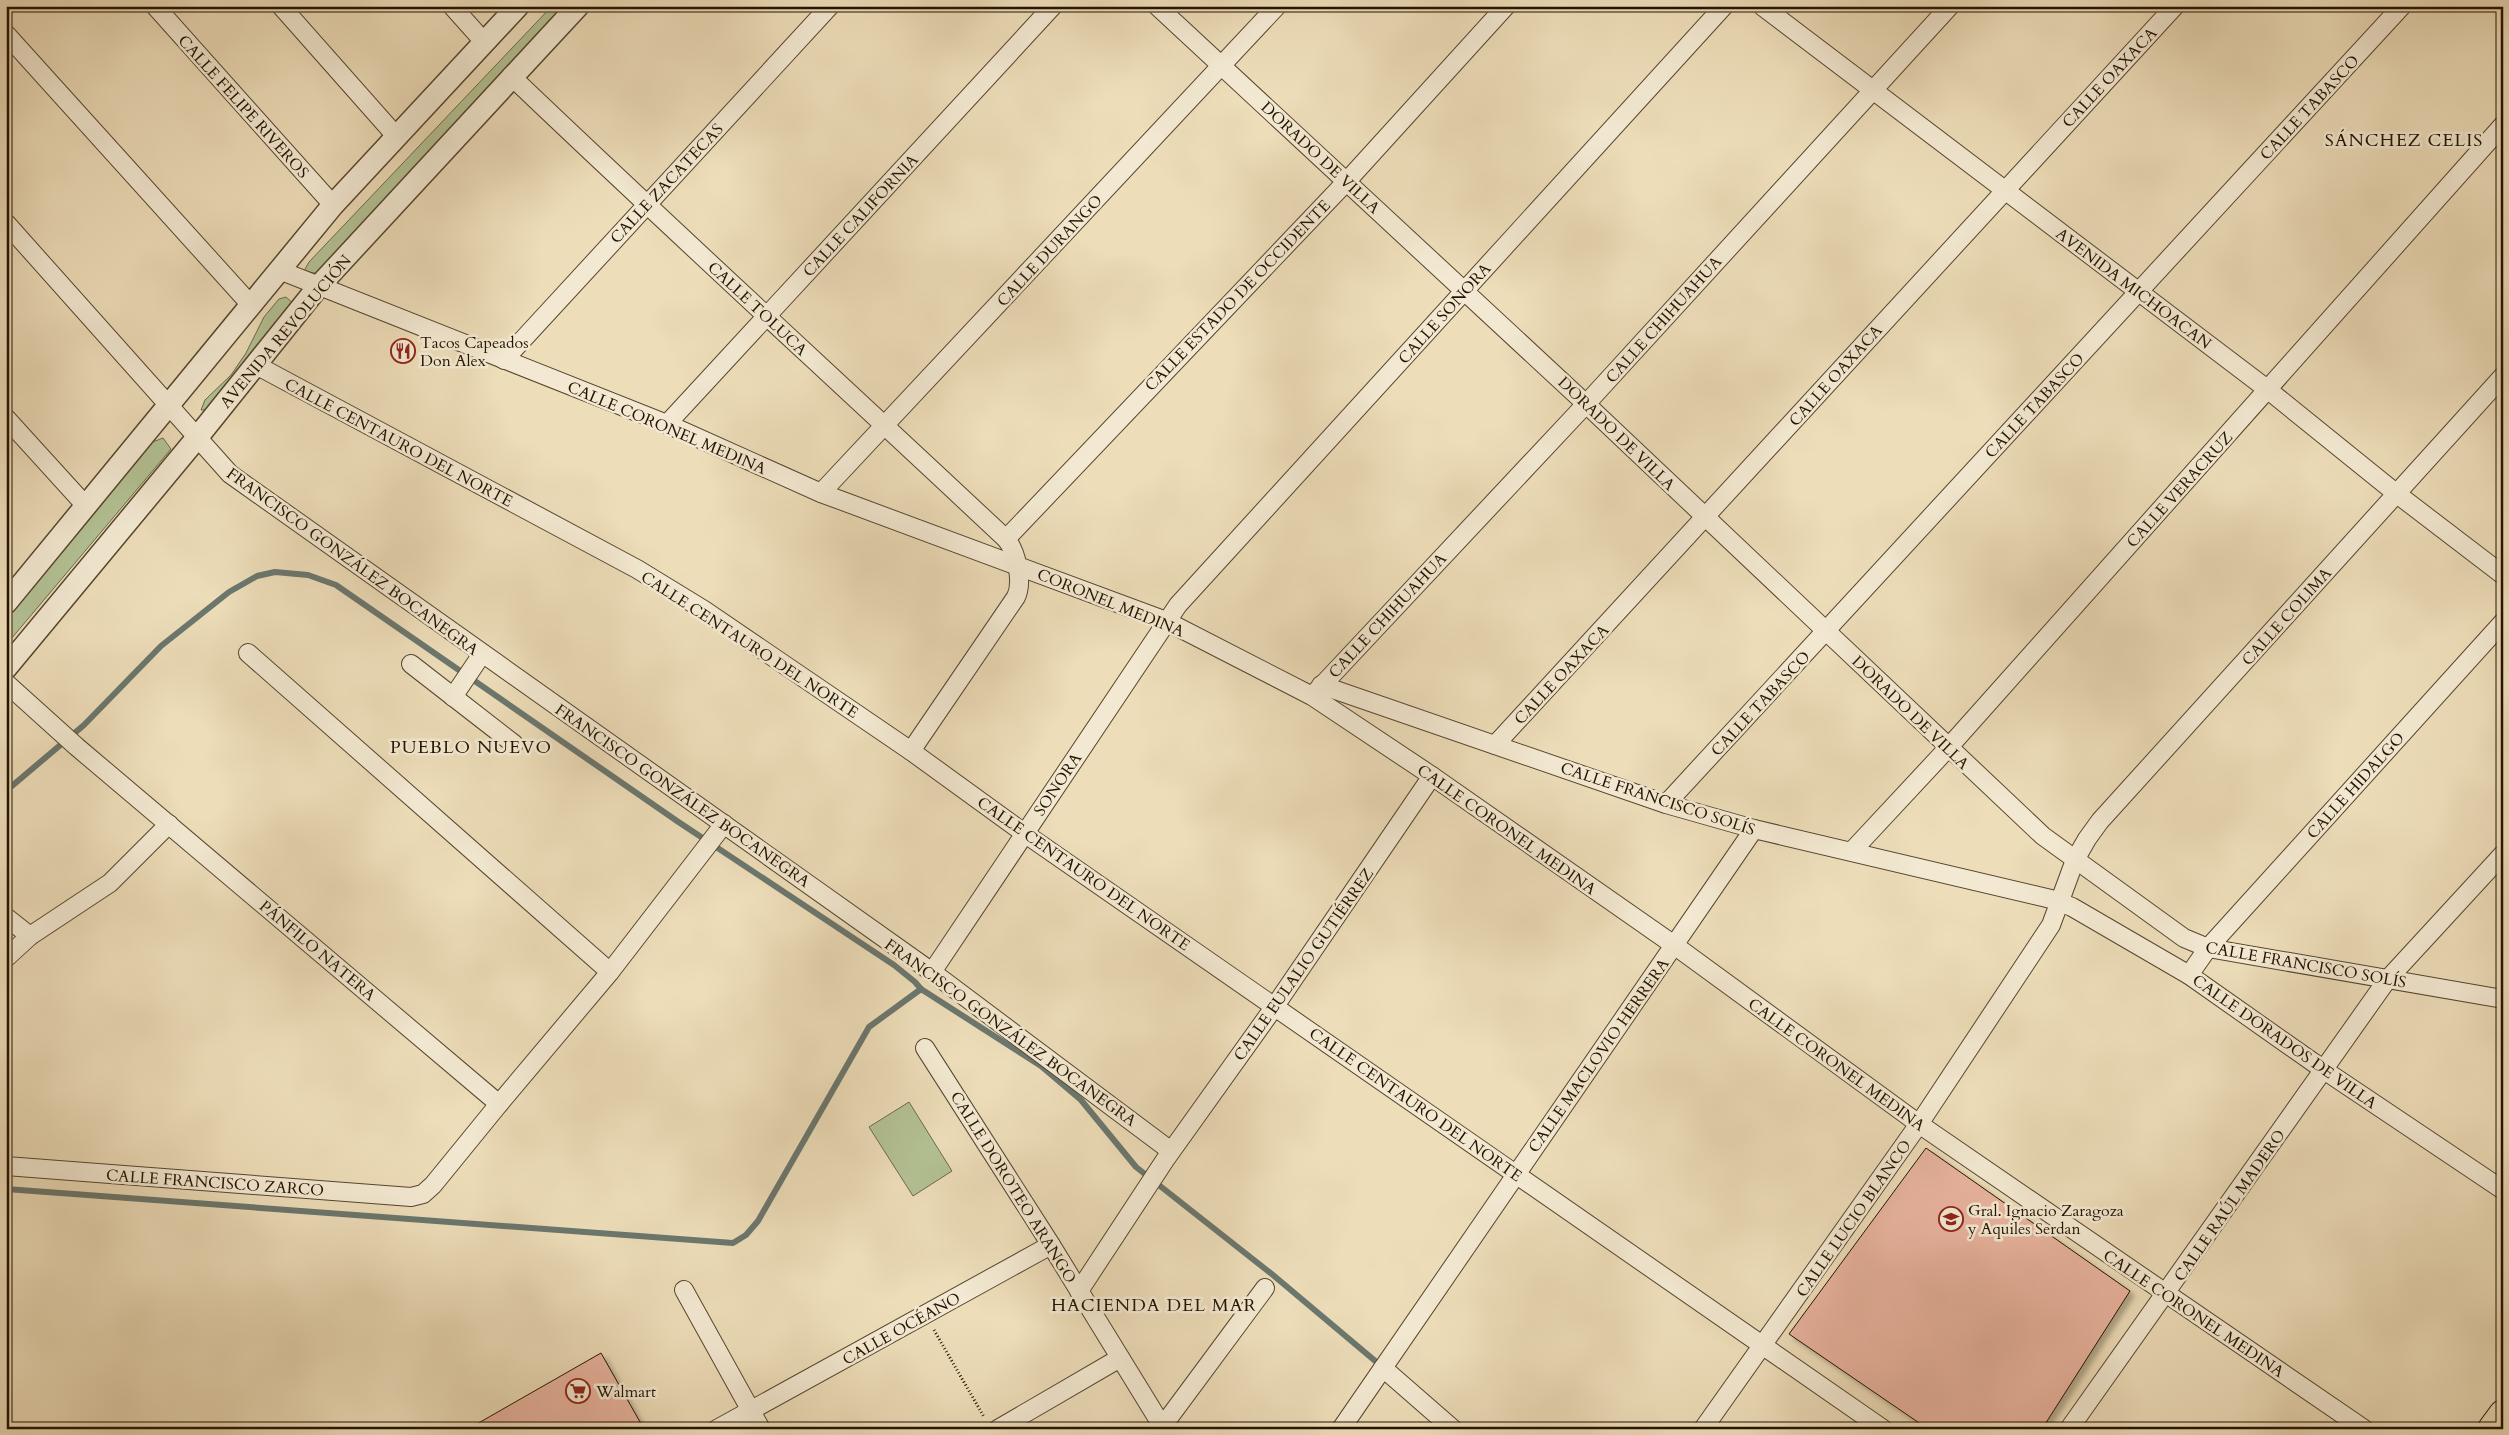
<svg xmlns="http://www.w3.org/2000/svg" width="2509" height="1435" font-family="Cardo,serif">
  <defs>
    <filter id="shadow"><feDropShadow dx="4.5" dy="4.5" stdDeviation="2.5" flood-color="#0004"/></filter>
  </defs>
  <rect width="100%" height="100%" fill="#edddb9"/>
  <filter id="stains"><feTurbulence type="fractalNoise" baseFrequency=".004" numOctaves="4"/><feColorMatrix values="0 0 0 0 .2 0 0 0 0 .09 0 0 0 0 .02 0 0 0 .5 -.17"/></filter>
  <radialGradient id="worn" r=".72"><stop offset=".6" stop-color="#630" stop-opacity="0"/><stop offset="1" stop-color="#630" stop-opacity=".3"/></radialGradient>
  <g fill="#b3c294" stroke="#6b6a4a">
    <path d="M 552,6 L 573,6 L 319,274 L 304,271 L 309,262 Z"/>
    <path d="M 286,297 L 295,305 L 211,410 L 201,410 L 205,400 L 231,375 L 246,353 L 264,317 L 279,299 Z"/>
    <path d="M 163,438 L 171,449 L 6,645 L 6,606 L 150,443 Z"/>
    <path d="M 909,1102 L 952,1171 L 913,1196 L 869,1127 Z"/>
  </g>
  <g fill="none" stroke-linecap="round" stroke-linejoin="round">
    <g stroke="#6b776e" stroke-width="6">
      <path d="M 6,791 L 84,725 L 161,646 L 229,592 L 257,576 L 275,572 L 308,575 L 336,585 L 677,821 L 894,965 L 915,982 L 921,989"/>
      <path d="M 6,1189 L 733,1243 L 746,1235 L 758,1221 L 869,1027 L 921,989 L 1041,1066 L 1081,1100 L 1136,1167 L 1273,1275 L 1380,1365 L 1379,1367"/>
    </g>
  </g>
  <g fill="#e8b39e" stroke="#231300" filter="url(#shadow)">
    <path d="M 1926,1148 L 2130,1291 L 2042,1429 L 1928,1429 L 1789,1334 Z"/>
    <path d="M 601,1353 L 644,1429 L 468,1429 Z"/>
  </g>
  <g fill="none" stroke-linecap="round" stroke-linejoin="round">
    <defs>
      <g id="minor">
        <path d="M 155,6 L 333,205"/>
        <path d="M 281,6 L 396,136"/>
        <path d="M 452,6 L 485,43"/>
        <path d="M 1157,6 L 1586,404 L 2043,836 L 2184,938 L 2208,948 L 2503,999"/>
        <path d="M 1762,6 L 2267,389 L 2397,494 L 2503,575"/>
        <path d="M 6,34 L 250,304"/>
        <path d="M 511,76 C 674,232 841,384 1006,539"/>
        <path d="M 6,223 L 230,474 L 932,972 L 1171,1151"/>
        <path d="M 279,270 L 667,424 L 821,493 L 1166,621 L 1312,696 L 1432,776 L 1674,945 L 1919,1124 L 2364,1429"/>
        <path d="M 504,360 L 830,6"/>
        <path d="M 256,365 L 637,569 L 704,610 L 911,751 L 1024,833 L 1883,1429"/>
        <path d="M 6,418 L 86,506"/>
        <path d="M 667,424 L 1053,6"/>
        <path d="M 821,493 L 1277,6"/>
        <path d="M 248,653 L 610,972"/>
        <path d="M 411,664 L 514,744"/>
        <path d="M 6,683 L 77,747 L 499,1104 L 610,972 L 724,824"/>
        <path d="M 1321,685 L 1666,804 L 1754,829 L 2051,899 L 2072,907 L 2189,975 L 2324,1070 L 2503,1190"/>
        <path d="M 1314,694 L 1586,404 L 1950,6"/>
        <path d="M 453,697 L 482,654"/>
        <path d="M 1495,745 L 2175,6"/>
        <path d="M 911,751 L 1016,597 C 1023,582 1017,552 1006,539 L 1347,181 L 1506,6"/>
        <path d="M 1666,804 L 2402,6"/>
        <path d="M 1852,851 L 1948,748 L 2503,125"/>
        <path d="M 6,917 L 30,936"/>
        <path d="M 6,958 L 30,936 L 110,883 L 169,824"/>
        <path d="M 932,972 L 1178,605 L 1724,6"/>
        <path d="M 2189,975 L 2208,948 L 2503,622"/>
        <path d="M 925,1048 L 1051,1245 L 1164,1429"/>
        <path d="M 6,1166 L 411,1197 L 423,1194 L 433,1185 L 499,1104"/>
        <path d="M 684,1290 L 761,1429"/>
        <path d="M 1079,1291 L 1165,1160 L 1275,1006 L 1432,776"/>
        <path d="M 1383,1368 L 1453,1429"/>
        <path d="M 1162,1427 L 1265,1288"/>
        <path d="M 717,1429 L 1051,1245"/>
        <path d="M 998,1429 L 1120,1358"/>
        <path d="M 1341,1429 L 1754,829"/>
        <path d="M 1703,1429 L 1919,1124 L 2051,925 L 2075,860 L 2087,839 L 2100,821 L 2503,376"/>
        <path d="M 2069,1429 L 2387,980 L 2503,854"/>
      </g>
      <g id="tertiary">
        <path d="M 6,603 L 333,205 L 518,6"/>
        <path d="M 6,668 L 196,439 L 318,287 L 578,6"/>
      </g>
      <path id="primary" d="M 2492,1429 L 2503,1414"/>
    </defs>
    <use href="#minor" stroke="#56462e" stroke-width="20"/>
    <use href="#tertiary" stroke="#56462e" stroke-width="24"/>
    <use href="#primary" stroke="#231300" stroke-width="30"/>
    <path stroke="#231300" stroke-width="3" stroke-dasharray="1 2.5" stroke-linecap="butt" d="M 934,1330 L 984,1417"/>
    <use href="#minor" stroke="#f3e9d2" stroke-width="18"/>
    <use href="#tertiary" stroke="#f3e9d2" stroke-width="21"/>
    <use href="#primary" stroke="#edddb9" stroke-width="28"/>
  </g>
  <defs>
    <symbol id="restaurant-ring" viewBox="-11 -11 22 22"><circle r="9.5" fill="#f3e9d2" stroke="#8f2418" stroke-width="1.5"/><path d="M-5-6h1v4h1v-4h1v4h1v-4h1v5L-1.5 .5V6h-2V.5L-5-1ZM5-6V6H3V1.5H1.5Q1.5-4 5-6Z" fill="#8f2418"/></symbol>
    <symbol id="school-ring" viewBox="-11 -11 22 22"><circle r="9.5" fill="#f3e9d2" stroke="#8f2418" stroke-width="1.5"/><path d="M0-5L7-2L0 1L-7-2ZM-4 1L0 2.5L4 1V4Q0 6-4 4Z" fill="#8f2418"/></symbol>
    <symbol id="supermarket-ring" viewBox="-11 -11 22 22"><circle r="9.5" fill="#f3e9d2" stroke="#8f2418" stroke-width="1.5"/><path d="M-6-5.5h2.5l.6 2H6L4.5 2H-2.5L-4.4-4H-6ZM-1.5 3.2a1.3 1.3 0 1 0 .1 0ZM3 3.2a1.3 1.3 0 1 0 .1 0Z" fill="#8f2418"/></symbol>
  </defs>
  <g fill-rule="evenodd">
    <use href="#restaurant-ring" x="389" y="337" width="28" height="28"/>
    <use href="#school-ring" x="1937" y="1205" width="28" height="28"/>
    <use href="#supermarket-ring" x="564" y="1377" width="28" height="28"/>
  </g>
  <g text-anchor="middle" stroke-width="5" stroke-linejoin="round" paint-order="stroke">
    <g font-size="16" fill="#231300" stroke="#f3e9d2">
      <text transform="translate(2109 77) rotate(-47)" y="6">CALLE OAXACA</text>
      <text transform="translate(244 106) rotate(48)" y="6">CALLE FELIPE RIVEROS</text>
      <text transform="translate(2309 107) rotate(-47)" y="6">CALLE TABASCO</text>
      <text transform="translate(1321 157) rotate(43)" y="6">DORADO DE VILLA</text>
      <text transform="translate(666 183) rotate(-47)" y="6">CALLE ZACATECAS</text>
      <text transform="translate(860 215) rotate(-47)" y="6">CALLE CALIFORNIA</text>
      <text transform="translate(1049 250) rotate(-47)" y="6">CALLE DURANGO</text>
      <text transform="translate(2134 288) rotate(37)" y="6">AVENIDA MICHOACAN</text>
      <text transform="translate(1237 295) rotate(-46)" y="6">CALLE ESTADO DE OCCIDENTE</text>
      <text transform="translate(758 308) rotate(43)" y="6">CALLE TOLUCA</text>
      <text transform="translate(1444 313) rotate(-48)" y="6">CALLE SONORA</text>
      <text transform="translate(1663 319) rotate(-48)" y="6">CALLE CHIHUAHUA</text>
      <text transform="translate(285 331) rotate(-50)" y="6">AVENIDA REVOLUCIÓN</text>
      <text transform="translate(1835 375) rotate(-48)" y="6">CALLE OAXACA</text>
      <text transform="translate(2034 405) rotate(-47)" y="6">CALLE TABASCO</text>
      <text transform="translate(667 427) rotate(23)" y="6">CALLE CORONEL MEDINA</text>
      <text transform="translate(1617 433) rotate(44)" y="6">DORADO DE VILLA</text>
      <text transform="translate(399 442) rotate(28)" y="6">CALLE CENTAURO DEL NORTE</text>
      <text transform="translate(2179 489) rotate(-48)" y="6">CALLE VERACRUZ</text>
      <text transform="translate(353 561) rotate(36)" y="6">FRANCISCO GONZÁLEZ BOCANEGRA</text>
      <text transform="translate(1111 602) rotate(22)" y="6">CORONEL MEDINA</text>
      <text transform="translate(1387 615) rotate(-47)" y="6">CALLE CHIHUAHUA</text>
      <text transform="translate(2286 616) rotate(-48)" y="6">CALLE COLIMA</text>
      <text transform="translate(750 644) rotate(33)" y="6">CALLE CENTAURO DEL NORTE</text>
      <text transform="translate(1561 674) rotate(-47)" y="6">CALLE OAXACA</text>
      <text transform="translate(1760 703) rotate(-47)" y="6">CALLE TABASCO</text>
      <text transform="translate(1911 712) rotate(44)" y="6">DORADO DE VILLA</text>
      <text transform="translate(1057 784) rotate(-56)" y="6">SONORA</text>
      <text transform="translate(2355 785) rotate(-48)" y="6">CALLE HIDALGO</text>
      <text transform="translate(683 795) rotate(35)" y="6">FRANCISCO GONZÁLEZ BOCANEGRA</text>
      <text transform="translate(1658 798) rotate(18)" y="6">CALLE FRANCISCO SOLÍS</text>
      <text transform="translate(1507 829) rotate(35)" y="6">CALLE CORONEL MEDINA</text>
      <text transform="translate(1084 873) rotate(35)" y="6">CALLE CENTAURO DEL NORTE</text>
      <text transform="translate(318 950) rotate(40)" y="6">PÁNFILO NATERA</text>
      <text transform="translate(1303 964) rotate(-55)" y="6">CALLE EULALIO GUTIÉRREZ</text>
      <text transform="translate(2306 964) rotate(10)" y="6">CALLE FRANCISCO SOLÍS</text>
      <text transform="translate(1011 1032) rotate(36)" y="6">FRANCISCO GONZÁLEZ BOCANEGRA</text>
      <text transform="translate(2285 1041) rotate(35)" y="6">CALLE DORADOS DE VILLA</text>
      <text transform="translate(1598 1055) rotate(-55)" y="6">CALLE MACLOVIO HERRERA</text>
      <text transform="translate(1837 1064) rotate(36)" y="6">CALLE CORONEL MEDINA</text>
      <text transform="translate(1416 1104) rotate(35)" y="6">CALLE CENTAURO DEL NORTE</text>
      <text transform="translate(215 1182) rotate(4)" y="6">CALLE FRANCISCO ZARCO</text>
      <text transform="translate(1014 1187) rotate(58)" y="6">CALLE DOROTEO ARANGO</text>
      <text transform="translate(2229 1205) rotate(-55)" y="6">CALLE RAÚL MADERO</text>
      <text transform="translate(1853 1218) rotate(-55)" y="6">CALLE LUCIO BLANCO</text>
      <text transform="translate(2194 1313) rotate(34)" y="6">CALLE CORONEL MEDINA</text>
      <text transform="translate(901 1328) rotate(-29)" y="6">CALLE OCÉANO</text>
    </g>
    <g font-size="16" fill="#231300" stroke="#f3e9d2" text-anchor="start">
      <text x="420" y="348">Tacos Capeados<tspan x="420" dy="18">Don Alex</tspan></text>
      <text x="1968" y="1216">Gral. Ignacio Zaragoza<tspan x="1968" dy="18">y Aquiles Serdan</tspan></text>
      <text x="596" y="1397">Walmart</text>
    </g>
    <g font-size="18" letter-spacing="1" fill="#231300" stroke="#f3e9d2">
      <text x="2404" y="146">SÁNCHEZ CELIS</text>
      <text x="471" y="753">PUEBLO NUEVO</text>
      <text x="1154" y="1311">HACIENDA DEL MAR</text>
    </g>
  </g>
  <rect width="2509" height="1435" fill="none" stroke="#edddb9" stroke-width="25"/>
  <rect x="8" y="8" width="2494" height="1420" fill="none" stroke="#231300" stroke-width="2.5"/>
  <rect x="12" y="12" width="2484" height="1410" fill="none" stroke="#231300"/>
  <rect width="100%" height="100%" filter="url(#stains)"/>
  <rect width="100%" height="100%" fill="url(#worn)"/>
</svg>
